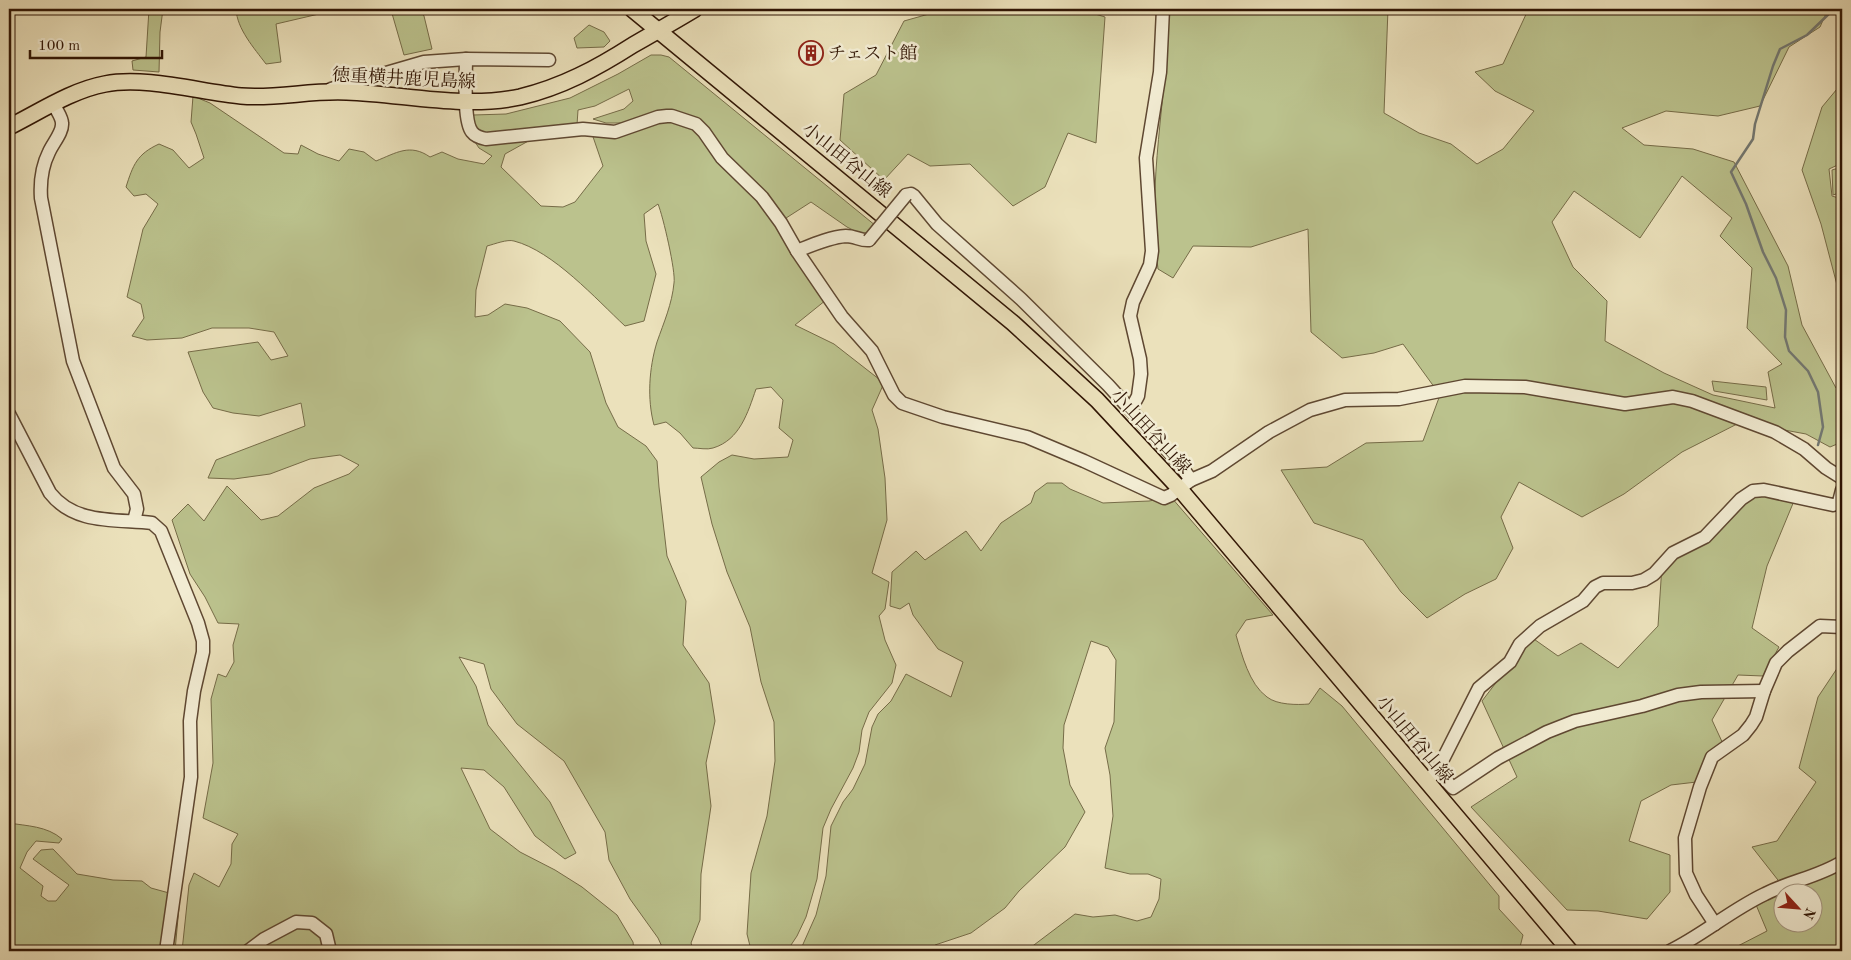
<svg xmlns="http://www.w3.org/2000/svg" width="1851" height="960" font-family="'Old Standard TT','Noto Serif JP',serif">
  <rect width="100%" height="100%" fill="#ebe1bb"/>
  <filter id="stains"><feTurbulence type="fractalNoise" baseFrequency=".004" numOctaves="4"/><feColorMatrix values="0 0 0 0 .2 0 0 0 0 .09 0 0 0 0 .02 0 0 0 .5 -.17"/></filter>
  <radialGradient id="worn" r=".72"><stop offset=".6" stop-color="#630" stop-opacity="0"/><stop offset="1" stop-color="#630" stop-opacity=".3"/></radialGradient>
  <g fill="#bbc28d" stroke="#766c48" fill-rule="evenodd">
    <path d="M 149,9 L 163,9 L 160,32 L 159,72 L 133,70 L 132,61 L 146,57 Z"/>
    <path d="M 236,9 L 420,9 L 424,16 L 432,49 L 404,55 L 391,10 L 336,10 L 276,24 L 281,62 L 266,64 C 254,48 237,29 236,9 Z"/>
    <path d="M 988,9 L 1079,9 L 1105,17 L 1096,143 L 1068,133 L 1045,187 L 1013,206 L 970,164 L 930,166 L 908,154 L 884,180 L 840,140 L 844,94 L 876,75 L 904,21 L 936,12 Z"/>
    <path d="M 1168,9 L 1388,9 L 1384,113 L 1419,133 L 1451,144 L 1477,164 L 1503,149 L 1534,111 L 1495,91 L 1475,72 L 1503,64 L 1528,10 L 1527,9 L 1828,9 L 1820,27 L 1789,47 L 1760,106 L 1718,116 L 1666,111 L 1622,128 L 1644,145 L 1693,149 L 1734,162 L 1788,266 L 1802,325 L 1836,388 L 1842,387 L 1842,442 L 1830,447 L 1806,434 L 1741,422 L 1682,452 L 1624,494 L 1582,517 L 1519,482 L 1501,517 L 1513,548 L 1496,579 L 1465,594 L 1427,618 L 1401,592 L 1363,540 L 1314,523 L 1281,470 L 1327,467 L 1366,443 L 1423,441 L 1440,395 L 1403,344 L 1374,353 L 1342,358 L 1311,332 L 1308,229 L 1251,247 L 1193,246 L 1173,278 L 1158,269 C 1146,183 1168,96 1168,9 ZM 1682,176 L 1732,218 L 1720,236 L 1752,268 L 1747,328 L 1782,364 L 1768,372 L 1775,408 L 1713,395 L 1664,373 L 1605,341 L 1607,301 L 1573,267 L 1552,222 L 1574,191 L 1640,238 Z"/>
    <path d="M 589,25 L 604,32 L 610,41 L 604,47 L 577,48 L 574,38 Z"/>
    <path d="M 651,55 L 661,55 L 669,57 L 876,226 L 867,237 L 847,227 L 811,202 L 783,220 L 826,300 L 795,325 L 834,344 L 884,383 L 872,410 L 878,429 L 885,478 L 887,520 L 872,573 L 889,582 L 885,609 L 879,616 L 885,640 L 896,665 L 892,683 L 869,712 L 862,730 L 859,752 L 853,768 L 831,809 L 823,828 L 817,879 L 806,917 L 797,936 L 787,951 L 753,951 L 751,950 L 747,934 L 751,873 L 767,816 L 775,761 L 774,722 L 761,682 L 750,627 L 727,572 L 712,524 L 701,477 L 719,462 L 732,455 L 754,459 L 788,457 L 793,440 L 779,428 L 783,400 L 771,387 L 756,389 C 748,412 740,440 713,448 C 707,450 699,448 693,448 L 680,433 L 666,422 L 654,425 C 647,399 649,368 657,342 C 664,322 672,304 674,283 C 676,272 663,216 658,204 L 644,214 L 646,241 L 656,274 L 644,321 L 625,326 C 596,299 553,251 514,241 C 507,239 495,244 487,246 L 476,290 L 475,317 L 488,315 L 505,304 L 527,308 L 560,321 L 590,352 L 606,403 L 618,427 L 646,446 L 657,461 L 659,487 L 667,556 L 686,601 L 683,645 L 709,683 L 715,721 L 706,763 L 711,806 L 701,874 L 700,920 L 691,943 L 694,951 L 664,951 L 658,938 L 630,899 L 609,860 L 605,832 L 564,761 L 517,724 L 491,689 L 484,664 L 459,657 L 476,686 L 488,725 L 550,802 L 576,853 L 565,859 L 535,836 L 504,787 L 484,770 L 461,768 L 490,829 L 520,852 L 555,870 L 582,887 L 617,915 L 633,942 L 634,951 L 182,951 L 189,885 L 194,873 L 219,887 L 231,864 L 232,844 L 238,834 L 203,818 L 213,763 L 211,699 L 218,674 L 226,677 L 234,662 L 233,645 L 239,624 L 218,623 L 205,597 L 190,574 L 172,520 L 188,504 L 204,521 L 227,486 L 261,520 L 278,516 L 314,488 L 349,474 L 359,465 L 340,455 L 310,459 L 270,474 L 234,479 L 208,478 L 216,460 L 305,426 L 301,403 L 259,416 L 233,413 L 213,408 L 203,392 L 188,352 L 258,342 L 271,360 L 288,356 L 274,332 L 249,328 L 212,328 L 182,338 L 147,340 L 132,336 L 144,318 L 141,304 L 127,297 L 143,229 L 158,204 L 146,194 L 134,196 L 126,187 C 133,165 137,154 159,144 L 173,150 L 189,168 L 204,158 L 196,134 L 191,122 L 193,96 L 210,103 L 284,153 L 298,154 L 301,145 L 318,154 L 339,161 L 349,149 L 364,152 L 376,161 C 396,153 410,143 430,157 L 442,152 L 458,159 L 484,164 L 492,156 L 479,148 L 473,139 L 541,134 L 505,154 L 501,167 L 541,206 L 563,207 L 575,202 L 603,166 L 590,128 L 605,129 L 627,123 L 606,123 L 593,119 L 624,109 L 633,101 L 629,89 L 595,106 L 578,110 L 577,125 C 559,127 493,140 480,132 C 474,128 474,121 473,115 L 506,114 L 570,98 L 618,74 Z"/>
    <path d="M 1842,83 L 1842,163 L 1829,169 L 1832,196 L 1842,199 L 1842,304 L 1821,224 L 1802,170 L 1822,107 Z"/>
    <path d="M 1842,167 L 1842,192 L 1833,195 L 1832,170 Z"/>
    <path d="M 1712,381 L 1766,387 L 1767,400 L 1714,391 Z"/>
    <path d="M 1047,483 L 1062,483 L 1070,489 L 1103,503 L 1149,501 L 1171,497 L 1273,615 L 1246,620 L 1236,635 C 1242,655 1249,684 1267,697 C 1277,705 1297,705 1309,704 L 1320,688 L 1342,706 L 1499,896 L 1499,909 L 1523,935 L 1519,951 L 1026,951 L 1075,914 L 1093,917 L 1115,915 L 1137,921 L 1151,917 L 1159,899 L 1161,879 L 1148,874 L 1130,874 L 1105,868 L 1113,816 L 1110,775 L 1105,748 L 1114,722 L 1116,660 L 1108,647 L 1091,641 L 1064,725 L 1063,748 L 1070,785 L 1085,812 L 1065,847 L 1019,891 L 1005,908 L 971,933 L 935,945 L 932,951 L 800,951 L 816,915 L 826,876 L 831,826 L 843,802 L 853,789 L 865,764 L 872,727 L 878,714 L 891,701 L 906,674 L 951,697 L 963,662 L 938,649 L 913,615 L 909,603 L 900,609 L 890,606 L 892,572 L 916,551 L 925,560 L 966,531 L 981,551 L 1001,523 L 1031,503 L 1035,492 Z"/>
    <path d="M 1766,487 L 1794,501 L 1767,566 L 1752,628 L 1779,647 L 1763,676 L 1738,675 L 1712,720 L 1724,746 L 1705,781 L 1671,785 L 1641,801 L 1629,841 L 1670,855 L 1670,892 L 1647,919 L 1598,911 L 1567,910 L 1471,807 L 1517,777 L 1482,701 L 1531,637 L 1558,656 L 1581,643 L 1618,668 L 1658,626 L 1662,565 Z"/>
    <path d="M 1842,661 L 1842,951 L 1732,951 L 1732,949 L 1767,931 L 1754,900 L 1785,889 L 1752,847 L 1777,841 L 1816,782 L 1799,768 L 1818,697 ZM 1784,892 L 1814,892 L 1814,922 L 1784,922 Z"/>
    <path d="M 9,823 C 27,826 47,826 62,839 L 59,843 L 36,841 L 27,852 L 20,868 L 43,886 L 41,896 L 48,901 L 56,901 L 69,885 L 33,859 L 41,850 L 53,849 L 77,874 L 113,880 L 142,881 L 151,888 L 180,896 L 175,951 L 9,951 Z"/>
  </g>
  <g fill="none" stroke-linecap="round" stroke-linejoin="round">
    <path stroke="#737872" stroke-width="2.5" d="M 1818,445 L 1823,427 L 1818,392 L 1808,371 L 1789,351 L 1785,337 L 1786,310 L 1776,278 L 1763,252 L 1746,204 L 1731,172 L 1753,139 L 1755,124 L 1773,66 L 1780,49 L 1807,35 L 1834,9"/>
    <defs>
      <g id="minor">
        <path d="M 466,59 C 466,74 463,121 472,132 C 475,136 481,138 486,139 L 583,129 L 615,132 L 658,117 L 667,116 L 672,116 L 696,124 L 704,132 L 722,158 L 762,197 L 781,223 L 797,251 L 829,298 L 842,317 L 872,351 L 894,395 L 902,403 L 943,417 L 1027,437 L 1084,461 L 1164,498 L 1171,495 L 1191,480 L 1212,471 L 1269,432 L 1310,410 L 1345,400 L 1399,399 L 1465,386 L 1525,387 L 1625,404 L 1673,397 L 1692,401 L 1775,432 L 1804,449 L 1826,468 L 1842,478"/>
        <path d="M 331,89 L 424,62 L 466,59 L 549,60"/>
        <path d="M 54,104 C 56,110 62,117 62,123 C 63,132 53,143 49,152 C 42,166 40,183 41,198 L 73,361 L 114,468 L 134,494 L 137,509 L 134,521"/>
        <path d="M 906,195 L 911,194 L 914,196 L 937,224 L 1021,299 L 1108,385 L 1179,463 L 1191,480"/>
        <path d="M 797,251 C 812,245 830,237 846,236 C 855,236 861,241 869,240"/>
        <path d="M 1131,409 L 1138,396 L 1141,374 L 1140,359 L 1130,316 L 1133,302 L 1150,265 L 1152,251 L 1146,158 L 1160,72 L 1163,9"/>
        <path d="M 9,414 L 50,493 C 75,525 116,519 152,523 L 161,531 L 198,623 L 203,641 L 203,652 L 194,691 L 190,721 L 191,777 L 166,951"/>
        <path d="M 1437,771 L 1453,788 L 1498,758 L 1547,732 L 1575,721 L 1642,706 L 1678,695 L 1701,692 L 1764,691"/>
        <path d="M 1426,781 L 1437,771 L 1479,688 L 1510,662 L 1520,644 L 1540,626 L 1583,601 L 1595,587 L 1603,583 L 1632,583 L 1644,580 L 1654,574 L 1673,553 L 1705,537 L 1741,499 L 1753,491 L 1764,490 L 1833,505 L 1839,502 L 1842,490"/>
        <path d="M 1715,924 L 1696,895 L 1686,873 L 1685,838 L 1700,787 L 1712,757 L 1743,735 L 1751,725 L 1756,717 L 1764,691 L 1776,663 L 1788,651 L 1820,626 L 1842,627"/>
        <path d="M 248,951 L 264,939 L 296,922 L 312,923 L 326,934 L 330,951"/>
        <path d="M 1670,951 C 1703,935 1731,910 1765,894 C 1790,881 1818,877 1842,862"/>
      </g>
      <g id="major">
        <path d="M 632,9 L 1013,323 L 1097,400 L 1179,488 L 1570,951"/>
        <path d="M 9,127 C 39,112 72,90 105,84 C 145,76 200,92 241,96 C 277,99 311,90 347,92 C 404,94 463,109 520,97 C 562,87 597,68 633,45 C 654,33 675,21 695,9"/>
      </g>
    </defs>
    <use href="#minor" stroke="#5f4832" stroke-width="15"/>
    <use href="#major" stroke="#301504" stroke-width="18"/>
    <use href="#minor" stroke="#f2ecd3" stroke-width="12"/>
    <use href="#major" stroke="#ebe1bb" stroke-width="15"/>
    <defs>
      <path id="minor-bridge" d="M 869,240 L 906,195"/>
    </defs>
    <use href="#minor-bridge" stroke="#5f4832" stroke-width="15" stroke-linecap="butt"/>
    <use href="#minor-bridge" stroke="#f2ecd3" stroke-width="12"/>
  </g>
  <defs>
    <symbol id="building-ring" viewBox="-11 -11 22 22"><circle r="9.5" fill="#f2ecd3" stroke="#8f2418" stroke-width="1.5"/><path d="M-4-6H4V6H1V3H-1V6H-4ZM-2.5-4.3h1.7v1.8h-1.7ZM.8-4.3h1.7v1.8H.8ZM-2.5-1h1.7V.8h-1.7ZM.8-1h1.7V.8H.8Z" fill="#8f2418"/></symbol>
  </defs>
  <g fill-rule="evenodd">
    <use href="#building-ring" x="797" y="39" width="28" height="28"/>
  </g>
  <g text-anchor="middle" stroke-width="5" stroke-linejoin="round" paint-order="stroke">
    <g font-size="18" fill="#301504" stroke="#f2ecd3" text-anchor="start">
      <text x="828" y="59">チェスト館</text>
    </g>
    <g font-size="18" fill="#301504" stroke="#f2ecd3">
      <text transform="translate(404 78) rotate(3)" y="6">徳重横井鹿児島線</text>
      <text transform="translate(847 160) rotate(39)" y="6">小山田谷山線</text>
      <text transform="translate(1151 431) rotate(47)" y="6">小山田谷山線</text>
      <text transform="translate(1415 739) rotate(50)" y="6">小山田谷山線</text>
    </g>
  </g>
  <rect width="1851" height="960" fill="none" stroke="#ebe1bb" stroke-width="30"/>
  <rect x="10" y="10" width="1831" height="940" fill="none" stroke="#301504" stroke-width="2.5"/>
  <rect x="15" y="15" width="1821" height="930" fill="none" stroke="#301504"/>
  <g transform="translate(1798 908) rotate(116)"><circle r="24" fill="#f2ecd3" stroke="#a49680"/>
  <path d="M0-4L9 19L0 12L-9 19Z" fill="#8f2418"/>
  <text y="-8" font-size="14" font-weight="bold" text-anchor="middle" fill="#301504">N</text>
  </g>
  <path d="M30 50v8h132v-8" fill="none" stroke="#301504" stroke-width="2.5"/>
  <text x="38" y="50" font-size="15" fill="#301504" stroke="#f2ecd3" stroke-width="4" paint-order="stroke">100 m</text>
  <rect width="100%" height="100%" filter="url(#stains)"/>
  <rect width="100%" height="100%" fill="url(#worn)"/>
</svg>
